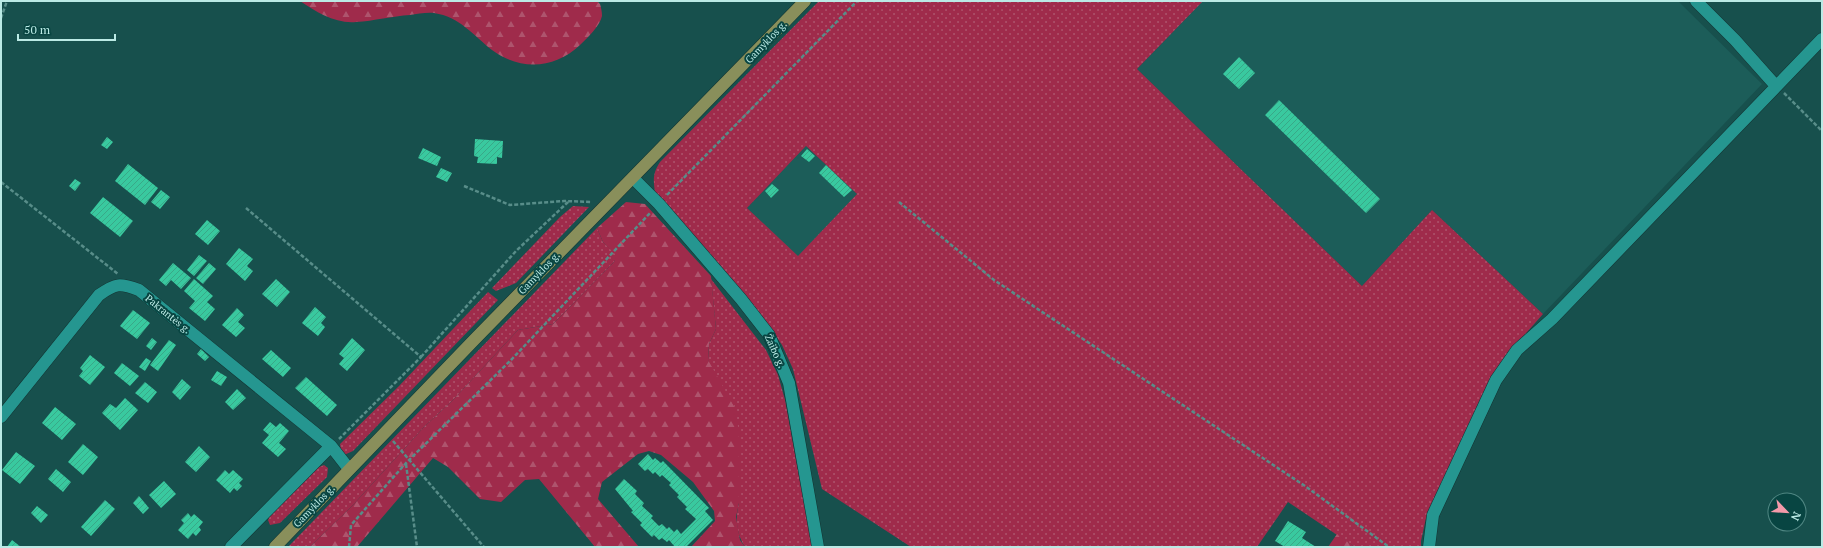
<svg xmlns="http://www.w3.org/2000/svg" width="1823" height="548" viewBox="0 0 1823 548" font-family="'PT Serif',serif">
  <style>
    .built { fill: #1c5d59 }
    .grass { fill: url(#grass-dots); fill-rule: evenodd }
    .forest { fill: url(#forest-firs) }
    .building { fill: url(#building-hatch) }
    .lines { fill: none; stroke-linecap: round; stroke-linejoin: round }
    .minor-casing { stroke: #123331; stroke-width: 13 }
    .major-casing { stroke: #123331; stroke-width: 13 }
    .path { stroke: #588d89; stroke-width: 2.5; stroke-dasharray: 4 2; stroke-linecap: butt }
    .minor { stroke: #259690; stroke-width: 12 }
    .major { stroke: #898f5b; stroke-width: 12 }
    .labels { text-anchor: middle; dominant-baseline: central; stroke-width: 4; stroke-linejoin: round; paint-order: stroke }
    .street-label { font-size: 10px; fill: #bbeae5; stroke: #084542 }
  </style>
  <defs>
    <pattern id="grass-dots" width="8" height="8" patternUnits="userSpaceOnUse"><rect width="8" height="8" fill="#9f2b4b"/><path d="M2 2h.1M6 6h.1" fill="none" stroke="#ae546d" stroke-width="1.8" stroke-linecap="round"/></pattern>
    <pattern id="forest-firs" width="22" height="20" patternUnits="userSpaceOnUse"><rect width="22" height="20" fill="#9f2b4b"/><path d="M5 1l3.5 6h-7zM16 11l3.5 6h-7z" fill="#ae546d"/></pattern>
    <pattern id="building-hatch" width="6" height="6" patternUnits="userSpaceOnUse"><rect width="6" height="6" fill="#39c99f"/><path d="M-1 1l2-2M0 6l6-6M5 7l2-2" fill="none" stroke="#39a888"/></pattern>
  </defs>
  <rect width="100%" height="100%" fill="#17504d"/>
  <path class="built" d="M1203,1H1678L1762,84L1543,314L1432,210L1362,286L1137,69Z
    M806,146L857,194L798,257L747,208Z"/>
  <path class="grass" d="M819,1H1203L1137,69L1362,286L1432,210L1543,314L1513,348L1492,378L1426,518L1421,541V547H1355L1288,502L1257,547H911L822,489L793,369L782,345L765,320L655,192C653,179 653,173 660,162ZM806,146L857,194L798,256L747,208Z
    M573,206L589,207L516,283L496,291L492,288L560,217Z
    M597,228L603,242L617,255L614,262L553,324L518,330L453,400L424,427L353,505L310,547H288Z
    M711,279L766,350L778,375L785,400L812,547H745C736,533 735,518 739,503L708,360L709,344L716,329Z
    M488,292L498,300L353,451L344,455L341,451L340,444L399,386Z
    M324,465L328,468L327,477L280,523L270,525L268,520L273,508L312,470Z"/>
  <path class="forest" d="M300,1H597L600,4C601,7 602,12 602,16C600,26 587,38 580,45C555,69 520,71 492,50C473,35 460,17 434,13C427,12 417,14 410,15C392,16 374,21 356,22C336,24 316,12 300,1Z
    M626,202L645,204L711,276L716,329L709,344L708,360L735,408L739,432V503L736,517L740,540L745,547H691L715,521L714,511L693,482L661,455L649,451L638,454L602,482L598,499L639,547H595L539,479L525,480L501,502L480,499L448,467L433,458L357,547H310L353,505L424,427L453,400L518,330L553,324L614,262L616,255L603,242L597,228Z
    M1337,534L1355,547H1328Z"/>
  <path class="building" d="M1239,57L1255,73L1239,89L1223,74Z
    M1279,100L1380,199L1366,213L1265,115Z
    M107,137L113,142L107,149L101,145Z
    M475,139L503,141L502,158L497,157V164L477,163L478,157L474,156Z
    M423,148L441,157L437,166L418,158Z
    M807,149L815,156L809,162L801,156Z
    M128,164L158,188L145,205L115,181Z
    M826,165L852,190L844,197L819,173Z
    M441,168L452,173L447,182L436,177Z
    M75,179L81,183L75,191L69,186Z
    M772,184L779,190L771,198L765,191Z
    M161,190L170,197L160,209L151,202Z
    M103,197L133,221L120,237L90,213Z
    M207,220L220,231L208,245L195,234Z
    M239,248L253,259L247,266L253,271L245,281L226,264Z
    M199,255L207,261L194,276L187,270Z
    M173,263L191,278L181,289L171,280L166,286L159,280Z
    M209,263L216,269L203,284L196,278Z
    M194,279L213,296L207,302L215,309L205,321L189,308L195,301L184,291Z
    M276,279L290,292L277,307L262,294Z
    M315,307L326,317L321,323L325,327L318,336L302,323Z
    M237,308L244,315L238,322L245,328L236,337L222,325Z
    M133,310L150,323L137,339L120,326Z
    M152,338L157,342L151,350L146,346Z
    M352,338L365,350L347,371L339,364L344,358L339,354Z
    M169,340L176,345L158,371L150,365Z
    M201,349L209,357L205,361L197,354Z
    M271,350L291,368L283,377L262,359Z
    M90,355L105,367L90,385L79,376L83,371L80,368Z
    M146,358L151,361L145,371L139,367Z
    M122,363L139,376L130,386L114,373Z
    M217,371L227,377L221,386L211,380Z
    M306,377L337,405L327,416L295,388Z
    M182,379L191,387L180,400L172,392Z
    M145,382L157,392L148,403L135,393Z
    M237,389L246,398L233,410L225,402Z
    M125,398L138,410L120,430L102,413L110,404L116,408Z
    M55,407L76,424L62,440L42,423Z
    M270,422L276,427L280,423L289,431L279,443L286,449L278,457L262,443L269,435L263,430Z
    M83,444L98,457L83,475L68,462Z
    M199,446L210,457L196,472L185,462Z
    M16,452L35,466L20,484L2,470Z
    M648,454L653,460L655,458L661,463L663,461L709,508L705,511L713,520L686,547H675L669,540L667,542L662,538L659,540L654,535L652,537L640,525L642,523L631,512L633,511L615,489L624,479L637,491L635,494L644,503L642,506L653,516L651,518L659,526L662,524L667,529L669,527L674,532L677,529L681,534L696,519L685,509L687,507L677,497L679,495L669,485L671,483L662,475L660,477L655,472L653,474L648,469L645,471L638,464Z
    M56,469L71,482L63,492L48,479Z
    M225,470L229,474L233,470L243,479L239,483L242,486L237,491L234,488L230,493L216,480Z
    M164,481L176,494L161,508L149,495Z
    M139,496L149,508L143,514L133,503Z
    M105,500L115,509L91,536L81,527Z
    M37,506L48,515L41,523L31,513Z
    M188,513L191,517L194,514L203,522L199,527L201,530L196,536L193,533L188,539L178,530L184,523L181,520Z
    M1288,521L1306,532L1302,538L1316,547H1285L1275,541Z
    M12,540L21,547H7Z"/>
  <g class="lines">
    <g class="minor-casing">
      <path id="minor" d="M1696,1L1735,40L1776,86
        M633,178L659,204L741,299L769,335L789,383L818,547
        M1,417L99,295C116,283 120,283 139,290L331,446L349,469
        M231,547L331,446
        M1429,547L1433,515L1496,380L1517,350L1552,319L1822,39"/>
    </g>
    <g class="major-casing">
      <path id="major" d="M275,547L474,340L805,1"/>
    </g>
    <path class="path" d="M1,18L7,1
      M1784,93L1822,131
      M1,182L118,274
      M464,186L510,205L564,201L592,202
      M667,195L857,1
      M899,202L994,280L1305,486L1389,547
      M246,208L421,357L339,439
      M421,357L516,251L568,202
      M393,441L484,547
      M406,464L417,547
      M349,547L351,525L406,463L512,359L651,212"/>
    <use href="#minor" class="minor"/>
    <use href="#major" class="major"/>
  </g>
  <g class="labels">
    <g class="street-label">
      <text transform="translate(766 42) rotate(-46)">Gamyklos g.</text>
      <text transform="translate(539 273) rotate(-46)">Gamyklos g.</text>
      <text transform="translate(168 314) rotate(39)">Pakrantės g.</text>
      <text transform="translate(775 351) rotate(66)">Žaibo g.</text>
      <text transform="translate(314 506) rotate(-46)">Gamyklos g.</text>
    </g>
  </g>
  <rect width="1823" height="548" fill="none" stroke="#bbeae5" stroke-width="4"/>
  <g transform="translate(1787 512) rotate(115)"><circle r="19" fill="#084542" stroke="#508783"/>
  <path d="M0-3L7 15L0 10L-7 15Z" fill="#f39aa9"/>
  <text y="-6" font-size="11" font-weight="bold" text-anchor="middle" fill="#bbeae5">N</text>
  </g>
  <path d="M18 34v6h97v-6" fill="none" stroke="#bbeae5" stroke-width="2"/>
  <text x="24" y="34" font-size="12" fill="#bbeae5" stroke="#084542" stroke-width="3" paint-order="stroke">50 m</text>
</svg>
